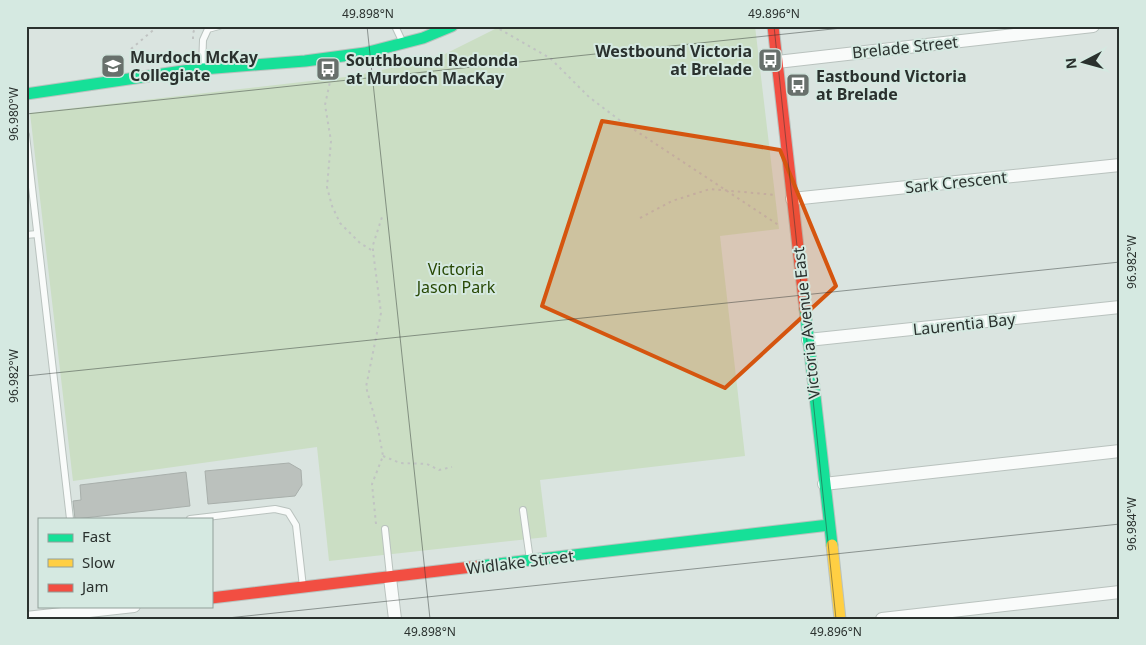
<svg xmlns="http://www.w3.org/2000/svg" width="1146" height="645" viewBox="0 0 1146 645" font-family="'Noto Sans',sans-serif">
  <style>
    .green { fill: #cbdec4 }
    .building { fill: #bbc1bd; stroke: #a8afab }
    .lines { fill: none; stroke-linecap: round; stroke-linejoin: round }
    .lane-casing { stroke: #b9c2be; stroke-width: 8 }
    .street-casing { stroke: #b9c2be; stroke-width: 14 }
    .fast-casing { stroke: #b9c2be; stroke-width: 13 }
    .slow-casing { stroke: #b9c2be; stroke-width: 13 }
    .jam-casing { stroke: #b9c2be; stroke-width: 13 }
    .path { stroke: #c0c3c2; stroke-width: 2; stroke-dasharray: 2.5 4; stroke-linecap: butt }
    .lane { stroke: #f9fbfa; stroke-width: 6 }
    .street { stroke: #f9fbfa; stroke-width: 12 }
    .fast { stroke: #16e098; stroke-width: 11 }
    .slow { stroke: #ffcf43; stroke-width: 11 }
    .jam { stroke: #f24e42; stroke-width: 11 }
    .marked { fill: #d5550f; fill-opacity: 0.2; stroke: #d5550f; stroke-width: 4; stroke-linejoin: round }
    .ticks { fill: none; stroke: #2a312e; stroke-width: 1; stroke-opacity: 0.45 }
    .labels { text-anchor: middle; dominant-baseline: central; stroke-width: 4; stroke-linejoin: round; paint-order: stroke }
    .street-label { font-size: 16px; fill: #2a312e; stroke: #d5e9e1 }
    .poi-label { font-size: 16px; font-weight: bold; fill: #2a312e; stroke: #d5e9e1; text-anchor: start }
    .park-label { font-size: 16px; fill: #284804; stroke: #d5e9e1 }
    .neatline { fill: none; stroke: #2a312e; stroke-width: 2 }
    .ticks-label { font-size: 12px; text-anchor: middle; fill: #2a312e }
  </style>
  <rect width="100%" height="100%" fill="#dae4e0"/>
  <path class="green" d="M501,26H755L779,229L720,236L745,456L540,480L547,537L329,561L317,447L73,481L30,113L354,76L437,58Z"/>
  <path class="building" d="M289,463L301,470L302,485L295,496L208,504L205,471Z
    M186,472L190,506L75,519L73,501L81,500L80,485Z"/>
  <g class="lines">
    <g class="lane-casing">
      <path id="lane" d="M395,26L403,43
        M202,68L203,40L208,29L219,26
        M26,135L70,519
        M26,235L37,234
        M523,510L530,560
        M190,519L275,509L288,512L296,525L303,587
        M385,529L390,576"/>
    </g>
    <g class="street-casing">
      <path id="street" d="M777,62L1093,26
        M792,199L1120,165
        M808,340L1120,307
        M824,484L1120,451
        M390,578L395,619
        M26,618L134,606
        M882,619L1120,592"/>
    </g>
    <g class="fast-casing">
      <path id="fast" d="M26,94L190,70L305,61L365,53L423,38L452,26
        M805,309L832,545
        M480,566L829,525"/>
    </g>
    <g class="slow-casing">
      <path id="slow" d="M832,545L840,619"/>
    </g>
    <g class="jam-casing">
      <path id="jam" d="M773,26L805,309
        M211,598L480,566"/>
    </g>
    <path class="path" d="M494,26L550,58L589,97L618,119L780,226
      M193,39V33L196,26
      M131,49L158,26
      M331,77L325,105L331,141L327,187L332,206L340,223L360,243L373,251
      M640,218L672,201L710,189L776,195
      M383,456L400,463L427,464L439,470L452,467
      M376,524L372,484L383,456L378,429L366,387L381,313L373,251V245L382,217"/>
    <use href="#lane" class="lane"/>
    <use href="#street" class="street"/>
    <use href="#fast" class="fast"/>
    <use href="#slow" class="slow"/>
    <use href="#jam" class="jam"/>
  </g>
  <path class="marked" d="M602,121L780,150L836,286L725,388L542,306Z"/>
  <path class="ticks" d="M367,26L430,619M774,26L836,619M26,114L861,26M26,376L1120,262M218,619L1120,524"/>
  <defs>
    <g id="bus-square" transform="scale(1.25)"><rect x="-9" y="-9" width="18" height="18" rx="4" fill="#68706c" stroke="#d5e9e1"/><path d="M-5-6H5V4H4V6H2V4H-2V6H-4V4H-5ZM-3.5-4V0h7V-4ZM-3.5 1.2v1.5H-2V1.2ZM2 1.2v1.5H3.5V1.2Z" fill="#fff"/></g>
    <g id="school-square" transform="scale(1.25)"><rect x="-9" y="-9" width="18" height="18" rx="4" fill="#68706c" stroke="#d5e9e1"/><path d="M0-5L7-2L0 1L-7-2ZM-4 1L0 2.5L4 1V4Q0 6-4 4Z" fill="#fff"/></g>
  </defs>
  <g fill-rule="evenodd">
    <use href="#bus-square" x="770" y="60"/>
    <use href="#school-square" x="113" y="66"/>
    <use href="#bus-square" x="328" y="69"/>
    <use href="#bus-square" x="798" y="85"/>
  </g>
  <g class="labels">
    <g class="street-label">
      <text transform="translate(905 47) rotate(-6)">Brelade Street</text>
      <text transform="translate(956 182) rotate(-6)">Sark Crescent</text>
      <text transform="translate(806 323) rotate(-96)">Victoria Avenue East</text>
      <text transform="translate(964 324) rotate(-6)">Laurentia Bay</text>
      <text transform="translate(520 562) rotate(-7)">Widlake Street</text>
    </g>
    <g class="poi-label">
      <text x="752" y="51" text-anchor="end">Westbound Victoria<tspan x="752" dy="18">at Brelade</tspan></text>
      <text x="130" y="57">Murdoch McKay<tspan x="130" dy="18">Collegiate</tspan></text>
      <text x="346" y="60">Southbound Redonda<tspan x="346" dy="18">at Murdoch MacKay</tspan></text>
      <text x="816" y="76">Eastbound Victoria<tspan x="816" dy="18">at Brelade</tspan></text>
    </g>
    <g class="park-label">
      <text x="456" y="269">Victoria<tspan x="456" dy="18">Jason Park</tspan></text>
    </g>
  </g>
  <rect width="1146" height="645" fill="none" stroke="#d5e9e1" stroke-width="55"/>
  <rect x="38" y="518" width="175" height="90" fill="#d5e9e1" stroke="#919f99"/>
  <rect x="48" y="534" width="25" height="8" fill="#16e098" stroke="#919f99"/>
  <text x="82" y="542" font-size="15" fill="#2a312e">Fast</text>
  <rect x="48" y="559" width="25" height="8" fill="#ffcf43" stroke="#919f99"/>
  <text x="82" y="568" font-size="15" fill="#2a312e">Slow</text>
  <rect x="48" y="584" width="25" height="8" fill="#f24e42" stroke="#919f99"/>
  <text x="82" y="592" font-size="15" fill="#2a312e">Jam</text>
  <g transform="translate(1084 62) rotate(264)" stroke="#d5e9e1" stroke-width="4" paint-order="stroke">
  <path d="M0-4L9 19L0 12L-9 19Z" fill="#2a312e"/>
  <text y="-8" font-size="14" font-weight="bold" text-anchor="middle" fill="#2a312e">N</text>
  </g>
  <rect x="28" y="28" width="1090" height="590" class="neatline"/>
  <g class="ticks-label">
    <text x="368" y="18">49.898°N</text>
    <text x="774" y="18">49.896°N</text>
    <text transform="translate(14 114) rotate(-90)" y="4">96.980°W</text>
    <text transform="translate(1132 262) rotate(-90)" y="4">96.982°W</text>
    <text transform="translate(14 376) rotate(-90)" y="4">96.982°W</text>
    <text transform="translate(1132 524) rotate(-90)" y="4">96.984°W</text>
    <text x="430" y="636">49.898°N</text>
    <text x="836" y="636">49.896°N</text>
  </g>
</svg>
